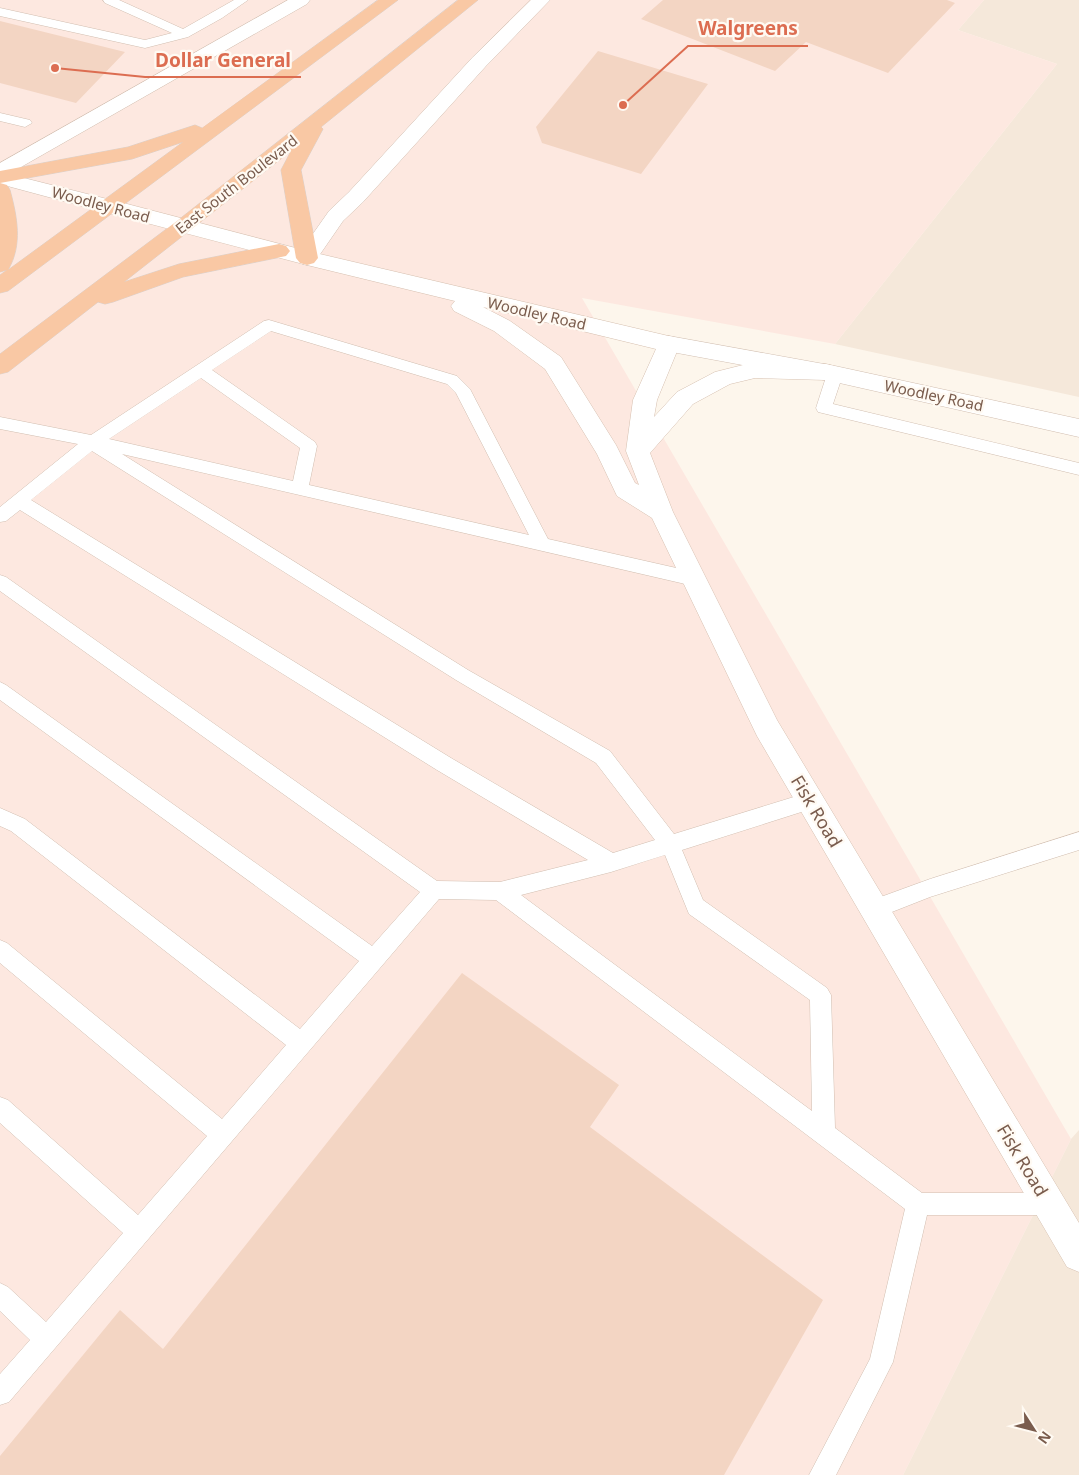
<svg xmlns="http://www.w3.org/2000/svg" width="1079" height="1475" viewBox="0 0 1079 1475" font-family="'Noto Sans',sans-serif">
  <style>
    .residential { fill: #f5e8da }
    .commercial { fill: #fde8e0 }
    .building { fill: #f3d5c3 }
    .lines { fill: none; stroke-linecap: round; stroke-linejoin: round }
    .service-casing { stroke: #d1beb0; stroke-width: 1 }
    .minor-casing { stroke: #d1beb0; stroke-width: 1 }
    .tertiary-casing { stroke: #d1beb0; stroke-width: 1 }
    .secondary-casing { stroke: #d6c0b0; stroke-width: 1 }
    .trunk-casing { stroke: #dad1cd; stroke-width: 1 }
    .service { fill: #fff; fill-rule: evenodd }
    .minor { fill: #fff; fill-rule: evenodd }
    .tertiary { fill: #fff; fill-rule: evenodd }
    .secondary { fill: #fff; fill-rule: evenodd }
    .trunk { fill: #f9c8a4; fill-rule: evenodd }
    .labels { text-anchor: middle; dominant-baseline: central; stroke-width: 4.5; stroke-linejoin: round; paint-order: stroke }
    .far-street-label { font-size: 15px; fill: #7a5c4d; stroke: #fffaf3 }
    .street-label { font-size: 18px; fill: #7a5c4d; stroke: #fffaf3 }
    .leader { fill: none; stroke: #dc6d51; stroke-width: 2 }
    .callout-dot { fill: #dc6d51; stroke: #fffaf3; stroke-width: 2 }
    .callout-label { font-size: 19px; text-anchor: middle; font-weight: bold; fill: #dc6d51; stroke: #fffaf3; stroke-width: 4.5; stroke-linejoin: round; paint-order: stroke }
  </style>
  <rect width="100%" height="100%" fill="#fdf6ec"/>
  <path class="residential" d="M984,0H1079V397L835,344L1057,64L958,30Z
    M1079,1130V1475H903L1071,1139Z"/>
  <path class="commercial" d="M0,0H984L958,30L1057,64L835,344L582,298L1071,1139L903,1475H0Z"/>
  <path class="building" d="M663,0H947L955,3L888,73L806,42L775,71L641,19Z
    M0,21L125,52L76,103L0,83Z
    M598,51L708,84L641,174L542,143L536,127Z
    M462,973L619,1085L590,1127L823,1300L724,1475H0V1456L120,1310L163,1349Z"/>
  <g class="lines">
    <g class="service-casing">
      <path id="service" d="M103,0H119L183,29L234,0H248L222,18L188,37L145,48L0,16V8L145,40L172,33L105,3Z
        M0,113L30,120L32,123L25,127L0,121Z
        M269,320L457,376L470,389L548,539L694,572L700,574L703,579L700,584L694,586L122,454L468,670L610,751L674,834L810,792L817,795L820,801L817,807L682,850L703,900L827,988L831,995L835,1128L922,1193H1049L1057,1196L1060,1204L1057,1212L1049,1215H927L893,1362L836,1475H809L870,1359L905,1209L496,900L439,899L9,1402L0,1405V1374L30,1340L0,1311V1283L8,1287L46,1322L123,1233L0,1123V1097L8,1100L138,1215L207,1136L0,963V940L7,943L222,1119L286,1045L11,831L0,826V808L25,819L300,1029L359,961L0,700V682L6,685L372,946L420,892L0,591V575L6,577L437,881L500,882L588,860L437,770L20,510L6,521L0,522V507L78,444L0,429V417L91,435L264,321ZM271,331L447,384L456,393L529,535L309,485L317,446L315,442L212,370ZM201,378L300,448L293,481L109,439ZM92,451L456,680L596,763L655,840L613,853L451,758L31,500ZM665,855L689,914L810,1000L812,1111L521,895L611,872Z
        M835,368L840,370L843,374L833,404L1079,463V475L818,412L816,408L827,374L830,370Z
        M1079,832V850L930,897L874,919L867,916L864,909L867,902L930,879Z"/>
    </g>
    <g class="minor-casing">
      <path id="minor" d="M288,0H310L307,4L7,175L0,177V163Z
        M531,0H550L486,66L363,202L343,221L314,263L307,265L300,263L296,258L329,211L349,192L472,58Z"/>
    </g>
    <g class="tertiary-casing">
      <path id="tertiary" d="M0,172L115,201L118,206L115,211L108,213L0,184Z
        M669,336L835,366L1079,419V437L835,382L661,350L658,344L661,338Z"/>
    </g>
    <g class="secondary-casing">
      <path id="secondary" d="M108,199L307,251L677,338L680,344L657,400L654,417L677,392L715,372L755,362L826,364L834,366L837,372L834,378L826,380L755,378L730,384L693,404L650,453L673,512L777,720L1079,1223V1272L1067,1267L757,736L652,518L617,496L597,454L545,369L494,331L454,311L451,306L455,301L307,265L101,211L98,206L101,201ZM483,307L656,349L633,400L626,451L639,485L635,483L616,445L561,357L510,321Z"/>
    </g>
    <g class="trunk-casing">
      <path id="trunk" d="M378,0H398L8,291L0,293V275L7,270L0,272V183L7,185L10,190C17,216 23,245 8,270L183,142L132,159L0,183V171L128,147L195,125L202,128Z
        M458,0H478L321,127L323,129L301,170L318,258L314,263L307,265L300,263L296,258L281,170L291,151L124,282L179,264L279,244L286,246L290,251L286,256L183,277L113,302L105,304L98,302L8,372L0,374V354L177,221Z"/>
    </g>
    <use href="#service" class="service"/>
    <use href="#minor" class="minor"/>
    <use href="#tertiary" class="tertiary"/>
    <use href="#secondary" class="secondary"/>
    <use href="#trunk" class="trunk"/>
  </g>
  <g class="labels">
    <g class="far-street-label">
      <text transform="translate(236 184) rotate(-38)">East South Boulevard</text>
      <text transform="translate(101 204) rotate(15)">Woodley Road</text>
      <text transform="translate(537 313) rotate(13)">Woodley Road</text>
      <text transform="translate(934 395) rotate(12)">Woodley Road</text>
    </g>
    <g class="street-label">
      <text transform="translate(817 811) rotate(59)">Fisk Road</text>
      <text transform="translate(1023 1160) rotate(59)">Fisk Road</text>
    </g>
  </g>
  <path class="leader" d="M623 105L688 46H808M55 68L145 77H301"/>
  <g class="callout-dot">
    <circle cx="623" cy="105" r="5"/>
    <circle cx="55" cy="68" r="5"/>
  </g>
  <g class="callout-label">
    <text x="748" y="35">Walgreens</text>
    <text x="223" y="67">Dollar General</text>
  </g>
  <g transform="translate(1034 1430) rotate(126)" stroke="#fffaf3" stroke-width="4" paint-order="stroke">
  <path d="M0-4L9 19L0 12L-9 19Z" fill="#7a5c4d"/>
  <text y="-8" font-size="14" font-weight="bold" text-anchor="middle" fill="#7a5c4d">N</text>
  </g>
</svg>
